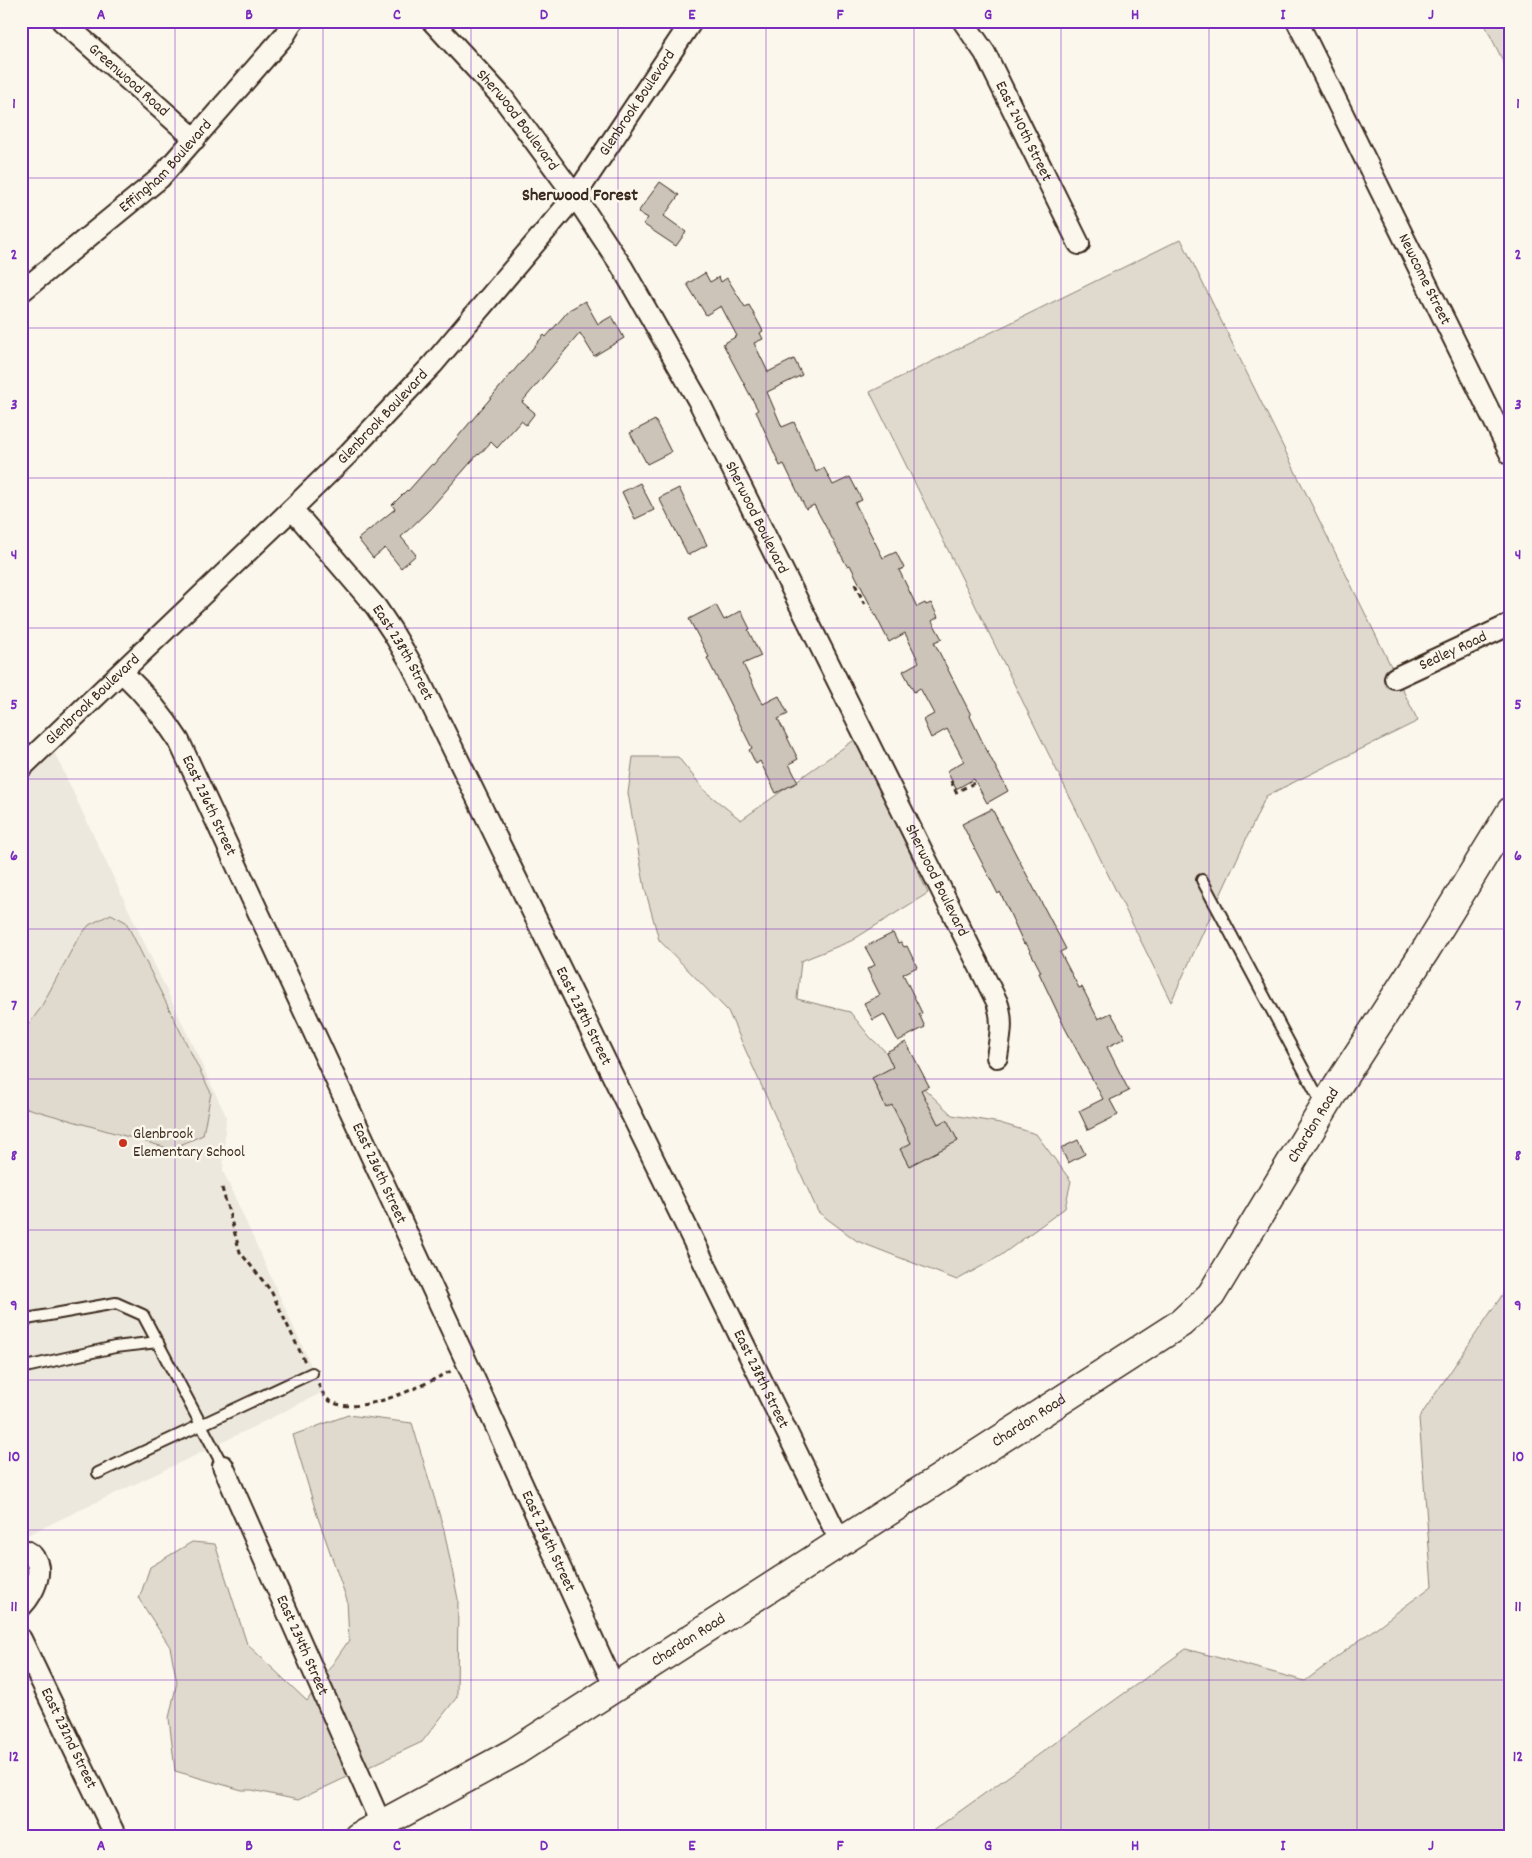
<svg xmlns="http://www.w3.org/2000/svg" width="1532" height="1858" viewBox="0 0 1532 1858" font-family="Dekko,sans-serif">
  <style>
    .built { fill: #ede8dd }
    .green { fill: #dfd9ce; stroke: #8d8276 }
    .building { fill: #ccc4b9; stroke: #3b2a1e }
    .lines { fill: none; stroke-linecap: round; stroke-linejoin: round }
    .lane-casing { stroke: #3b2a1e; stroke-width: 14 }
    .street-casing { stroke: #3b2a1e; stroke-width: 24 }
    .primary-casing { stroke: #3b2a1e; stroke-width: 31 }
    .path { stroke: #3b2a1e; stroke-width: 3; stroke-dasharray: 5 4; stroke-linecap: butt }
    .lane { stroke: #fbf7ec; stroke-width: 10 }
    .street { stroke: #fbf7ec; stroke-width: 20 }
    .primary { stroke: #fbf7ec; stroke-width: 28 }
    .grid { fill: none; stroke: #7b2cbf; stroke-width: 1; stroke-opacity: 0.55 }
    .poi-dot { fill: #c8321e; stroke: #fbf7ec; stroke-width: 2 }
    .labels { text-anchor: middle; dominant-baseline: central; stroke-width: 5; stroke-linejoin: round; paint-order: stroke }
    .street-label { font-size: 16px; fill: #3b2a1e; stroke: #fbf7ec }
    .poi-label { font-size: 16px; fill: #3b2a1e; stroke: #fbf7ec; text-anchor: start }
    .neighbourhood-label { font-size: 18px; font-weight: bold; fill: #3b2a1e; stroke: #fbf7ec }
    .neatline { fill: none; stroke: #7b2cbf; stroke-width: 2 }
    .grid-label { font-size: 16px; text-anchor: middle; font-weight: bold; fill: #7b2cbf }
  </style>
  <rect width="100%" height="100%" fill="#fbf7ec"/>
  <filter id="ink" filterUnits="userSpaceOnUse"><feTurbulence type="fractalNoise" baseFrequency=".02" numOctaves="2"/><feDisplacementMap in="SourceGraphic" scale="10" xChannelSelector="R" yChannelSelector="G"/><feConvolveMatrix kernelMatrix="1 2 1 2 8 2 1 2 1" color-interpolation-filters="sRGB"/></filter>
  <g filter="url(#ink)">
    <path class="built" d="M49,741L226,1116L223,1171L323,1392L213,1447L21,1538V768Z"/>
    <path class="green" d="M1483,21H1511V77Z
      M1181,239L1418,721L1266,796L1171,1002L870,392Z
      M857,738L928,893L851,941L801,961L797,999L850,1012L870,1037L952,1115L1000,1123L1036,1134L1071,1181L1065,1208L1000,1256L957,1280L857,1241L818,1212L728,1011L659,940L645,889L628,793L633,757H678L706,792L741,820Z
      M111,914L126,922L211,1093L203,1135L171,1149L23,1107L21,1104L22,1033L40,1009L77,940L89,925Z
      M1511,1282V1837H924L1186,1649L1305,1681L1432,1586L1419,1418Z
      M348,1415L412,1423L444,1530L458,1599L457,1697L422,1742L298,1800L252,1790H242L175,1771L169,1718L177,1682L170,1647L139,1599L150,1567L192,1542L215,1544L247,1644L307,1701L349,1640L347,1600L317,1515L293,1435Z"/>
    <path class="building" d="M660,182L679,195L664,216L686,232L676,246L643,224L648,218L638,212Z
      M705,273L710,282L719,277L721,282L727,278L745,307L749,305L763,331L760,333L763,339L754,343L768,372L794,359L802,375L767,392L782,427L794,422L816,472L824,468L833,485L850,477L862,500L855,503L883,558L896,552L904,568L899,570L917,607L925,603L926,605L931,603L938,617L932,621L942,639L934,642L971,715L970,716L983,743L1008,791L987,803L974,779L956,789L947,771L964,761L947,729L931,738L923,720L934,714L920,688L914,692L903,671L919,662L905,633L889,642L850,565L847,566L814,505L806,509L784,464L780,466L756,411L758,410L723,344L737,336L721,306L706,315L687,284Z
      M585,301L598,324L612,316L624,338L594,356L580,333L522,402L535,413L526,425L521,421L497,448L491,442L479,455L478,454L429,510L401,537L416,555L401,568L385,548L373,558L358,539L395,509L392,505L407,490L408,491L432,464L434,465L544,335L546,337L569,310Z
      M655,420L671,452L647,464L630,433Z
      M640,483L654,510L635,519L622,492Z
      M679,488L707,545L688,555L659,498Z
      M716,605L724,620L741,611L750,629L748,630L761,656L743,664L763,704L779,696L788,714L778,719L798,759L789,764L798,782L776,793L760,761L756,764L749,750L752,748L707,658L709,657L689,619Z
      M992,809L1066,949L1060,952L1079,988L1082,987L1098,1019L1111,1013L1125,1038L1107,1047L1129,1091L1110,1100L1118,1115L1088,1130L1079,1111L1103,1099L1065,1028L1039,973L1041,972L1026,943L1024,944L1000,892L998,894L962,824Z
      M893,933L898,943L901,942L904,947L907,946L917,967L903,974L922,1013L919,1014L925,1027L898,1041L884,1014L873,1020L864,1003L880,995L867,969L875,965L865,947Z
      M906,1042L929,1086L921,1090L938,1124L947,1120L958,1141L909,1166L900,1149L911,1143L892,1105L886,1108L872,1078L893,1067L886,1052Z
      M1078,1140L1085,1154L1068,1163L1061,1148Z"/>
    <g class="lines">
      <g class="lane-casing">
        <path id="lane" d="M1202,880L1322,1104
          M21,1320L116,1303L143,1315L223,1466
          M21,1368L115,1347L158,1342
          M98,1473L312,1373"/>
      </g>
      <g class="street-casing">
        <g id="street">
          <path id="s1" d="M62,21L195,139"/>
          <path id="s2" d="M432,21L503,98L575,196L622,267L698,400L997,1002C1004,1021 1000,1037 997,1057"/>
          <path id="s3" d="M963,21L985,53L1079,244"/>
          <path id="s4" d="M1297,21L1511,455"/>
          <path id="s5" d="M21,292L160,178L284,36L293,21"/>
          <path id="s6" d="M292,509L376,607L392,631L412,665L841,1543"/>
          <path id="s7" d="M122,672C145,694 162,714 179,741L467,1363L615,1688"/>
          <path id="s8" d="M1395,678L1511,624"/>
          <path id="s9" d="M21,768L292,509L349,453L433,364L575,196L692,21"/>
          <path id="s10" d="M223,1466L381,1824"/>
          <path d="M21,1549C50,1558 37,1591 21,1607"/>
          <path id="s11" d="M21,1639L116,1837"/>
        </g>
      </g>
      <g class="primary-casing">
        <g id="primary">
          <path id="s12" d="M358,1837L513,1753L1181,1323L1211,1295L1333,1093L1427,948L1511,811"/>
        </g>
      </g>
      <path class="path" d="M855,584L864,603L868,601
        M951,781L956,792L976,782
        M222,1188L240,1252L271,1291L305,1362
        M318,1384C321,1388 323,1395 326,1398C352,1422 425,1384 451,1371"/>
      <use href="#lane" class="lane"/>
      <use href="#street" class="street"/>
      <use href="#primary" class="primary"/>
    </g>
  </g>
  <path class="grid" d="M175,21V1837M323,21V1837M471,21V1837M618,21V1837M766,21V1837M914,21V1837M1061,21V1837M1209,21V1837M1357,21V1837M21,178H1511M21,328H1511M21,478H1511M21,628H1511M21,779H1511M21,929H1511M21,1079H1511M21,1230H1511M21,1380H1511M21,1530H1511M21,1680H1511"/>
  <circle class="poi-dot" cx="123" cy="1143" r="5"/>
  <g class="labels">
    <g class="street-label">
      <text stroke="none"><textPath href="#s1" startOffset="89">Greenwood Road</textPath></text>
      <text stroke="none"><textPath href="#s9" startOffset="909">Glenbrook Boulevard</textPath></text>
      <text stroke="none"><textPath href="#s2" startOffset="131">Sherwood Boulevard</textPath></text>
      <text stroke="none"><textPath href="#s3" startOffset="126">East 240th Street</textPath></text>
      <text stroke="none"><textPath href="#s5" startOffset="192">Effingham Boulevard</textPath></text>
      <text stroke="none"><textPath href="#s4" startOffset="288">Newcome Street</textPath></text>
      <text stroke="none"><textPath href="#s9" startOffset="504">Glenbrook Boulevard</textPath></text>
      <text stroke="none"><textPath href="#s2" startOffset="596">Sherwood Boulevard</textPath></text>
      <text stroke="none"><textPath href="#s8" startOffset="64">Sedley Road</textPath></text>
      <text stroke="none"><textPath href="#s6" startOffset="182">East 238th Street</textPath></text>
      <text stroke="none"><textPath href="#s9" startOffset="99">Glenbrook Boulevard</textPath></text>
      <text stroke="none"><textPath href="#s7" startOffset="161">East 236th Street</textPath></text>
      <text stroke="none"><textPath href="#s2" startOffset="1001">Sherwood Boulevard</textPath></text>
      <text stroke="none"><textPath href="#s6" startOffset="588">East 238th Street</textPath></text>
      <text stroke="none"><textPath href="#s12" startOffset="1210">Chardon Road</textPath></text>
      <text stroke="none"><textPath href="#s7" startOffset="566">East 236th Street</textPath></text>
      <text stroke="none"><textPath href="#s6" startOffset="992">East 238th Street</textPath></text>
      <text stroke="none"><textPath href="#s12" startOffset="790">Chardon Road</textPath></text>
      <text stroke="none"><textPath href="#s7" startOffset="971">East 236th Street</textPath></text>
      <text stroke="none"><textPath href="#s12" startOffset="385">Chardon Road</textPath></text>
      <text stroke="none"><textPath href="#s10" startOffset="196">East 234th Street</textPath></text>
      <text stroke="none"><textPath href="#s11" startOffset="110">East 232nd Street</textPath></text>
    </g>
    <g class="poi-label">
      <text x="133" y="1134">Glenbrook<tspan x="133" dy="18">Elementary School</tspan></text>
    </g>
    <g class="neighbourhood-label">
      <text x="580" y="196">Sherwood Forest</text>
    </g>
  </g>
  <rect width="1532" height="1858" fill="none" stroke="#fbf7ec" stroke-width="55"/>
  <rect x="28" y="28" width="1476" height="1802" class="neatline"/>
  <g class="grid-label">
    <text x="101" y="19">A</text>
    <text x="249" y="19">B</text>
    <text x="397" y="19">C</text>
    <text x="544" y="19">D</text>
    <text x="692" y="19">E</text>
    <text x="840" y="19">F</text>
    <text x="988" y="19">G</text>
    <text x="1135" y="19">H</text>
    <text x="1283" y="19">I</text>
    <text x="1431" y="19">J</text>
    <text x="14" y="108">1</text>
    <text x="1518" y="108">1</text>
    <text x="14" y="259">2</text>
    <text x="1518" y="259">2</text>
    <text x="14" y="409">3</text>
    <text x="1518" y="409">3</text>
    <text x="14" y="559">4</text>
    <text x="1518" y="559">4</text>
    <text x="14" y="709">5</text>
    <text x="1518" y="709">5</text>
    <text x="14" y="860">6</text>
    <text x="1518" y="860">6</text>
    <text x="14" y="1010">7</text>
    <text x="1518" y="1010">7</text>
    <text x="14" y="1160">8</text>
    <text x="1518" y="1160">8</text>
    <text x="14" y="1310">9</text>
    <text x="1518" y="1310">9</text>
    <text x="14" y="1461">10</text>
    <text x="1518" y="1461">10</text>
    <text x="14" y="1611">11</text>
    <text x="1518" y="1611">11</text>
    <text x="14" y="1761">12</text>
    <text x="1518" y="1761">12</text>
    <text x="101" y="1850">A</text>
    <text x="249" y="1850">B</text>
    <text x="397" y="1850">C</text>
    <text x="544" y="1850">D</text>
    <text x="692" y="1850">E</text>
    <text x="840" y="1850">F</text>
    <text x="988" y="1850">G</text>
    <text x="1135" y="1850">H</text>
    <text x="1283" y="1850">I</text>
    <text x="1431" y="1850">J</text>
  </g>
</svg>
